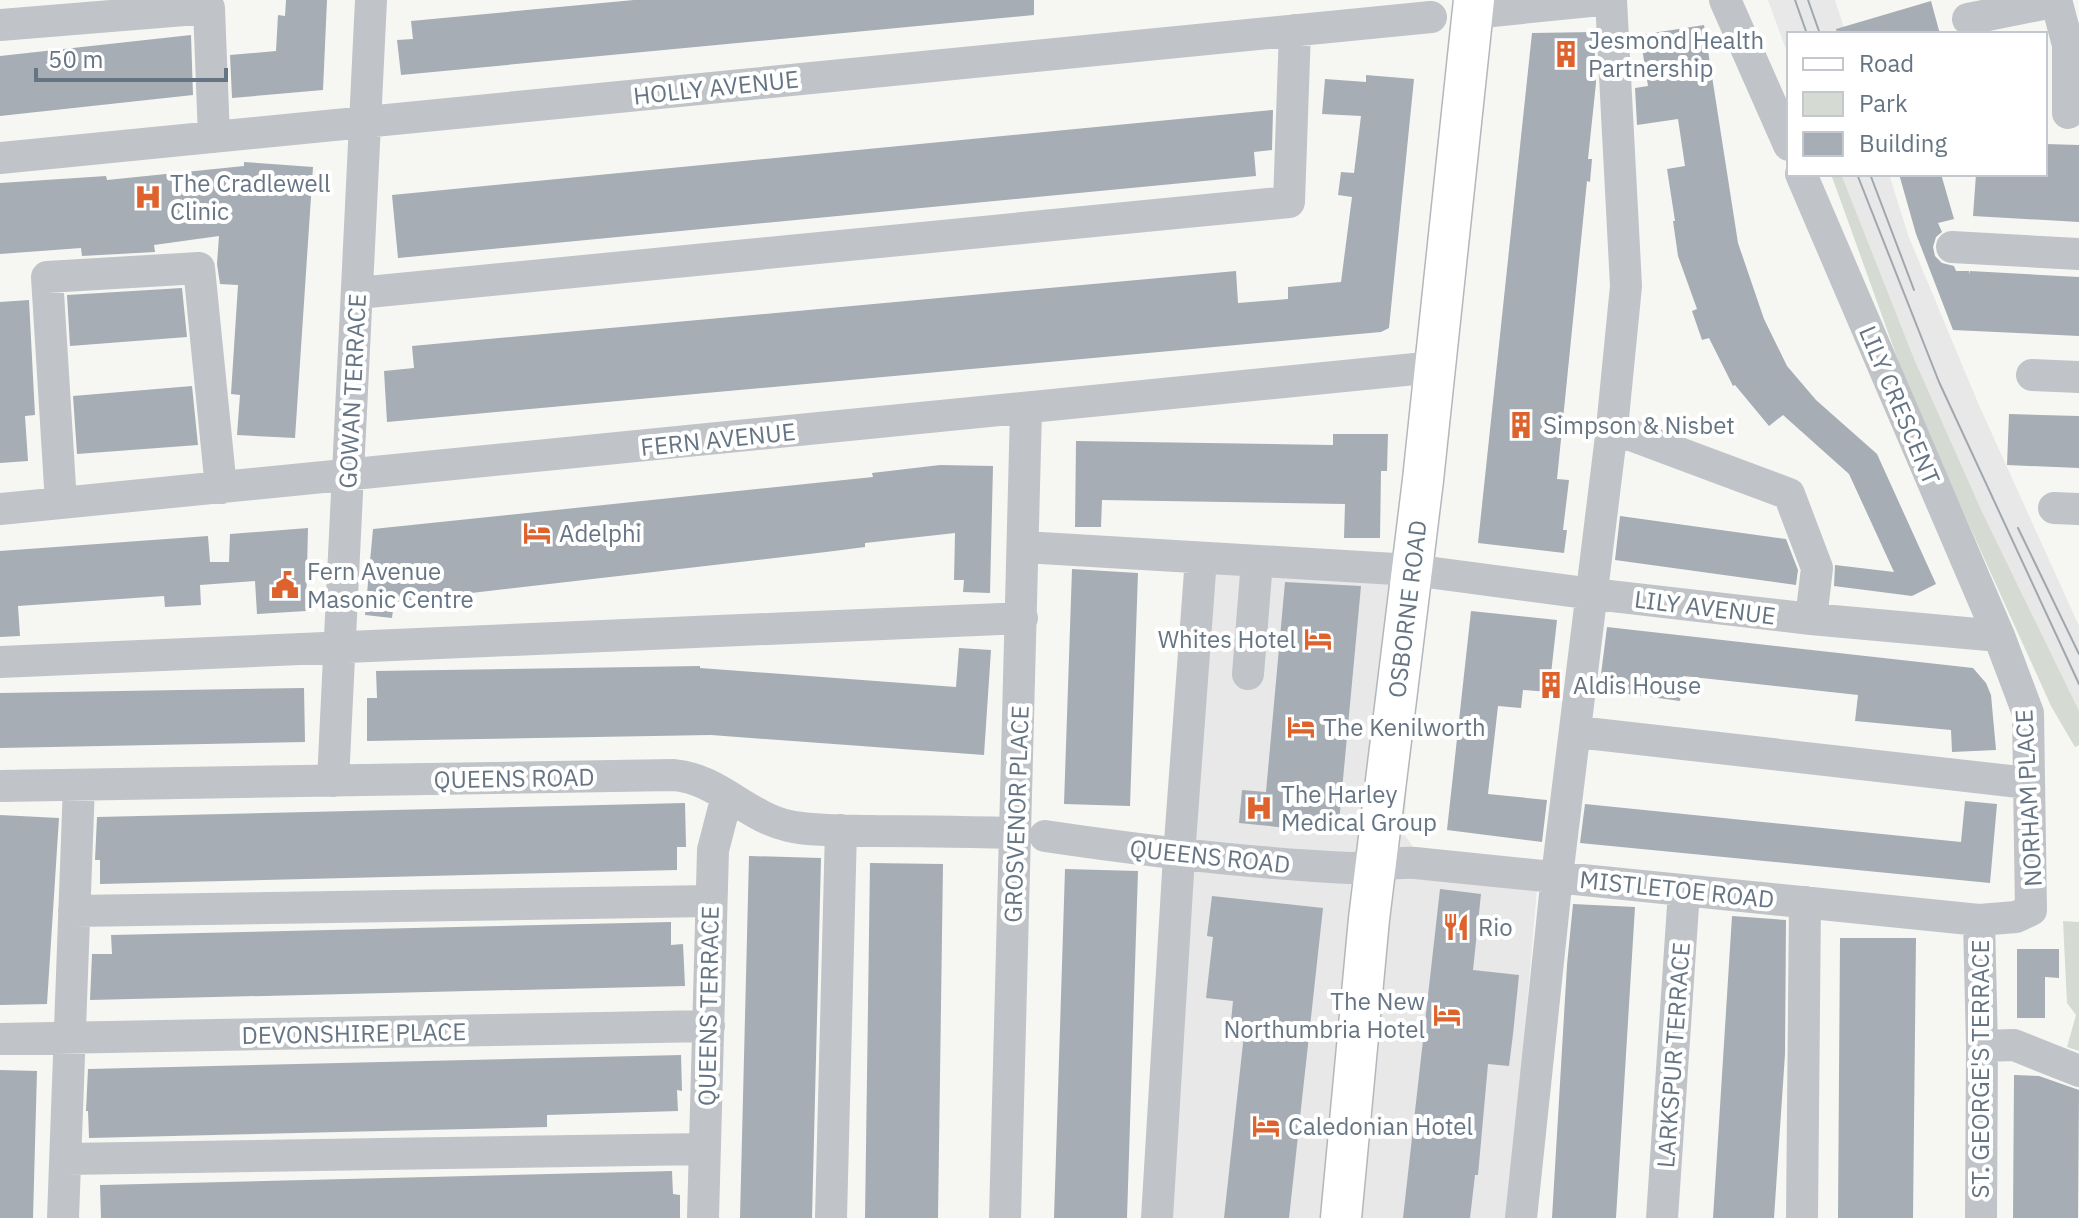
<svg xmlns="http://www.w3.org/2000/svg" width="2079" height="1218" viewBox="0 0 2079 1218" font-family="'IBM Plex Sans',sans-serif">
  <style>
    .built { fill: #e7e8e7 }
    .green { fill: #d5dbd3 }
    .building { fill: #a6adb4 }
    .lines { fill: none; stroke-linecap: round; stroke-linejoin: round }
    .major-casing { stroke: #b3b7bb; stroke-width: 43 }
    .minor { stroke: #c0c3c7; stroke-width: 32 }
    .major { stroke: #fff; stroke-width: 40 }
    .tram { stroke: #a1a7ad; stroke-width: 2 }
    .labels { text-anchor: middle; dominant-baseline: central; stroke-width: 8; stroke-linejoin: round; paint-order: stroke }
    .poi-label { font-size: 24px; fill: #667584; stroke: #fff; text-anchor: start }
    .street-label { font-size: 24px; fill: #667584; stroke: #fff }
  </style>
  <rect width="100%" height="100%" fill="#f6f7f3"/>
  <path class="built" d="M1768,0H1835L1846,34H1789V58Z
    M1831,174H1889L1908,235L1978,403L2079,626V745L2075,747L2051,706Z
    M1209,569L1419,578L1404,834L1435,878L1537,888L1509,1218H1165Z"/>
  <path class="green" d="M1831,174H1841L1914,359L1982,512L2079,711V745L2075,747L2051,706L1912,399Z
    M2063,921L2079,922V1051L2067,1047L2076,1015L2067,1003Z"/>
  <path class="building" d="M286,0H327L323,90L232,98L230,55L276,51L278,15L285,16Z
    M634,0H1034V15L401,75L397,40L413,39L411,21Z
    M1931,1L1940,34H1837L1836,29Z
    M1704,25L1738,243L1764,319L1787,366L1816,400L1877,454L1936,584L1912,596L1834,586L1835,565L1894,572L1849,474L1783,415L1769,426L1735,385L1733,386L1709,338L1702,340L1692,311L1697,309L1678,256L1673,221H1675L1667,169L1685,166L1678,119L1637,125L1635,88L1648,86L1640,35Z
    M1594,32L1596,83L1588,159H1592L1590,182L1587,181L1557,479L1569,480L1563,530H1567L1564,553L1478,543L1532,33Z
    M191,35L193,95L0,116V56Z
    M1366,75L1414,79L1389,328L1381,332L387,422L384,371L414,368L412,346L1236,271L1238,303L1288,299V287L1341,282L1352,197L1338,195L1341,172L1354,173L1361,116L1322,114L1325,79L1366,82Z
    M1273,110L1272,150L1254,152L1256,176L398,258L392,195Z
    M2045,144L2079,145V222L1973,216L1976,174H2045Z
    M244,162L313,167L295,438L237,435L240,395L231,394L238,285L220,284L217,264L219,236L154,245L155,252L82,256L81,248L0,254V183L106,176L107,180L244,166Z
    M1899,174H1941L1954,219L1938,223L1942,232L1936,237L1933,247L1935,256L1942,263L1954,266L1956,271H1969L1970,274V271L2079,277V336L1953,330L1916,234Z
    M182,288L187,337L70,346L67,295Z
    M29,300L35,415L25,416L28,461L0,463V302Z
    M192,386L198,445L77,454L73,396Z
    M2009,414L2079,416V468L2007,465Z
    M1333,434H1388L1387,471H1381L1380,538H1344L1345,504L1102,500L1101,527H1075L1076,441L1333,445Z
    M940,465L993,466L990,593L963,592L964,580H954L955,533L865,543V547L826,552L394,602L392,618L365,615L373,529L873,477L872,473Z
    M1620,516L1786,539L1798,570L1796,585L1615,560Z
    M308,528L306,611L257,614L255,581L200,585L201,605L165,607L164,596L18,606L20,636L0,637V551L208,536L210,562H229L230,534Z
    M1072,569L1138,573L1130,806L1064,804Z
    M1285,582L1361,586L1338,833L1239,823L1242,790L1266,792Z
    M1471,611L1557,620L1549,692L1523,690L1521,708L1498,706L1488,794L1547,800L1542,842L1447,830Z
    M1607,627L1973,668L1986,683L1991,695L1996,750L1952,752L1951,730L1855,721L1858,695L1683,676L1680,701L1599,690Z
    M959,648L991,650L984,755L711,735L367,741V698H377L376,671L700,666V668L956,687Z
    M304,688L305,742L0,748V693Z
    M1965,801L1997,804L1990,883L1580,843L1585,804L1961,842Z
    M685,803L686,847H677V870L100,884V860H95L97,817Z
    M0,815L59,818L47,1004L0,1005Z
    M749,856L821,858L812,1218H740Z
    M870,863L943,864L938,1218H865Z
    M1065,869L1138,871L1127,1218H1054Z
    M1440,889L1481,894L1473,970L1519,975L1513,1034L1509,1066L1488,1064L1478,1175H1475L1470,1218H1403Z
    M1212,896L1323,908L1289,1218H1224L1244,1034L1230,1032L1233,1001L1206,998L1213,937L1207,936Z
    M1573,904L1635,907L1616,1218H1552L1567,965Z
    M1732,916L1786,920L1785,1054L1774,1218H1713Z
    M671,922V945L683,944L685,986L90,1000L92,954H112L111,935Z
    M1840,938H1916L1913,1218H1838Z
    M2017,949H2059V978L2045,977V1018H2017Z
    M681,1055L682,1091L677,1090L678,1111L547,1115V1127L89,1138L88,1111H86L88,1069Z
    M0,1070L37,1071L33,1218H0Z
    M2014,1075L2039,1076L2079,1090L2078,1218H2013Z
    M672,1171L673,1194L680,1195V1218H101L100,1185Z"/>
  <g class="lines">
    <g class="major-casing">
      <path id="major" d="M1341,1218L1369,919L1423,480L1474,0"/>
    </g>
    <path class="minor" d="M1725,0L1789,145
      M2053,0H2056L2068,45V113
      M1473,13L1600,0
      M1968,19L2053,2
      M0,25L209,8L214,137
      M0,158L1431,17
      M1952,247L2079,254
      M358,293L1289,202L1295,30
      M2032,375L2079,377
      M1612,428L1789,494L1817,568L1811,619
      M61,503L47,277L199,268L221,488
      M2054,508L2079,509
      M0,509L1435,367
      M1024,547L1412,570L1593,594L1811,619L1999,636
      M0,662L1022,618
      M1248,674L1257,561
      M1577,732L2028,783
      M333,781L371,0
      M0,786L673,775C717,778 747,817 789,826C817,832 847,830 875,831C922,831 969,832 1015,833
      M1045,836C1146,851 1246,863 1349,868C1371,869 1392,861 1415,863L1979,920L2016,917L2031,910L2028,713L1999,636L1801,174
      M74,911L710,901
      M1979,920L1982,1046L1981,1218
      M0,1039L709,1026
      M1982,1046L2014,1045L2079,1071
      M66,1159L705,1149
      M63,1218L79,785
      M703,1218L713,850L727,796
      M831,1218L841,830
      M1005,1218L1026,410
      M1157,1218L1179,856L1201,558
      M1521,1218L1557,876L1612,428L1626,286L1611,0
      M1662,1218L1684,891
      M1802,1218L1805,902"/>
    <use href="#major" class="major"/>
    <path class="tram" d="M1795,0L1807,34
      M1808,0L1820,34
      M1857,174L1939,382L2079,684
      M1870,174L1914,290
      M2018,528L2079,654"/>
  </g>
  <defs>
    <g id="building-bare" transform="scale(2.16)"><path d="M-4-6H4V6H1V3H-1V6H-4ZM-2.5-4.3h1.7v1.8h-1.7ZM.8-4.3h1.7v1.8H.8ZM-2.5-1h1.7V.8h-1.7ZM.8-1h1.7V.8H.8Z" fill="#de622c" stroke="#fff" stroke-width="2.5" paint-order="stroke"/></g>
    <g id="hospital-bare" transform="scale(2.16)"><path d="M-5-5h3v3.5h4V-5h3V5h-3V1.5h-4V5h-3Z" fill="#de622c" stroke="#fff" stroke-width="2.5" paint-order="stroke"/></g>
    <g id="hotel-bare" transform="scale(2.16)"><path d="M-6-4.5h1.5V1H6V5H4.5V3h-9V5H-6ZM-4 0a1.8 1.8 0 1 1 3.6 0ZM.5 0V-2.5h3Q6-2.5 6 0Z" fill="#de622c" stroke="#fff" stroke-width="2.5" paint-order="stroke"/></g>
    <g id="civic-bare" transform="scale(2.16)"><path d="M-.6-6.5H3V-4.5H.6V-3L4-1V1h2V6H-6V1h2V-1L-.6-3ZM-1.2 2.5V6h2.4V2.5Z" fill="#de622c" stroke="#fff" stroke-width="2.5" paint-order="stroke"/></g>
    <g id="restaurant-bare" transform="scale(2.16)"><path d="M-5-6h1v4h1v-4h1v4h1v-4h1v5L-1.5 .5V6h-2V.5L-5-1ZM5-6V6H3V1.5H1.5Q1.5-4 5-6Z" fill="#de622c" stroke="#fff" stroke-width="2.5" paint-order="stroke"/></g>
  </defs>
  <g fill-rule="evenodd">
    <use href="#building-bare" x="1566" y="54"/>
    <use href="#hospital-bare" x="148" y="197"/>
    <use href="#building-bare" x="1521" y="425"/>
    <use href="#hotel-bare" x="537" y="533"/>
    <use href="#civic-bare" x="285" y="585"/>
    <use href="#hotel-bare" x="1318" y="639"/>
    <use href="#building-bare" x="1551" y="685"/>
    <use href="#hotel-bare" x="1301" y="727"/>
    <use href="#hospital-bare" x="1259" y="808"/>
    <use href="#restaurant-bare" x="1456" y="927"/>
    <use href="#hotel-bare" x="1447" y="1015"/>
    <use href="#hotel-bare" x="1266" y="1126"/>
  </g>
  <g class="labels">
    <g class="poi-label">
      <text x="1588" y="40">Jesmond Health<tspan x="1588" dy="28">Partnership</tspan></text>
      <text x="170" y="183">The Cradlewell<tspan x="170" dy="28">Clinic</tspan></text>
      <text x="1543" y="425">Simpson &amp; Nisbet</text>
      <text x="559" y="533">Adelphi</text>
      <text x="307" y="571">Fern Avenue<tspan x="307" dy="28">Masonic Centre</tspan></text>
      <text x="1296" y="639" text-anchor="end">Whites Hotel</text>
      <text x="1573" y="685">Aldis House</text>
      <text x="1323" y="727">The Kenilworth</text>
      <text x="1281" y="794">The Harley<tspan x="1281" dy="28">Medical Group</tspan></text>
      <text x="1478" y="927">Rio</text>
      <text x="1425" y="1001" text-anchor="end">The New<tspan x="1425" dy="28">Northumbria Hotel</tspan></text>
      <text x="1288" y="1126">Caledonian Hotel</text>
    </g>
    <g class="street-label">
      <text transform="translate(716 87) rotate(-6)">HOLLY AVENUE</text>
      <text transform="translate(352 391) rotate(-87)">GOWAN TERRACE</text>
      <text transform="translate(1900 405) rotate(67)">LILY CRESCENT</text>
      <text transform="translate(718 439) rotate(-6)">FERN AVENUE</text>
      <text transform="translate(1705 607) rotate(7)">LILY AVENUE</text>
      <text transform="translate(1407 609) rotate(-83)">OSBORNE ROAD</text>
      <text transform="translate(514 778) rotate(-1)">QUEENS ROAD</text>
      <text transform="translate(2028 798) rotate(-93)">NORHAM PLACE</text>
      <text transform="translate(1016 814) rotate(-88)">GROSVENOR PLACE</text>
      <text transform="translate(1210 856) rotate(6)">QUEENS ROAD</text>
      <text transform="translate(1677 889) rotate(6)">MISTLETOE ROAD</text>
      <text transform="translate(708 1006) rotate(-89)">QUEENS TERRACE</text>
      <text transform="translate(354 1033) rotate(-1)">DEVONSHIRE PLACE</text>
      <text transform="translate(1673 1055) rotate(-86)">LARKSPUR TERRACE</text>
      <text transform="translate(1980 1069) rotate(-90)">ST. GEORGE'S TERRACE</text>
    </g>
  </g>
  <rect x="1787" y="32" width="260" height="144" fill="#ffffff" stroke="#c2c8ce" stroke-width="2"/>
  <rect x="1803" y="58" width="40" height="12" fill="#ffffff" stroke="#c2c8ce" stroke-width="2"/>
  <text x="1859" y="72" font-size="24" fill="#667584">Road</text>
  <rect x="1803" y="92" width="40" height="24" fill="#d5dbd3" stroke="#c2c8ce" stroke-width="2"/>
  <text x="1859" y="112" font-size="24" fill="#667584">Park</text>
  <rect x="1803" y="132" width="40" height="24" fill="#a6adb4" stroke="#c2c8ce" stroke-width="2"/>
  <text x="1859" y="152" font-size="24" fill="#667584">Building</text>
  <path d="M36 68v12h190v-12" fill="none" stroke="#667584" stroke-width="4"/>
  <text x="48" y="68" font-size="24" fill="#667584" stroke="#ffffff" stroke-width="6" paint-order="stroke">50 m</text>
</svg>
